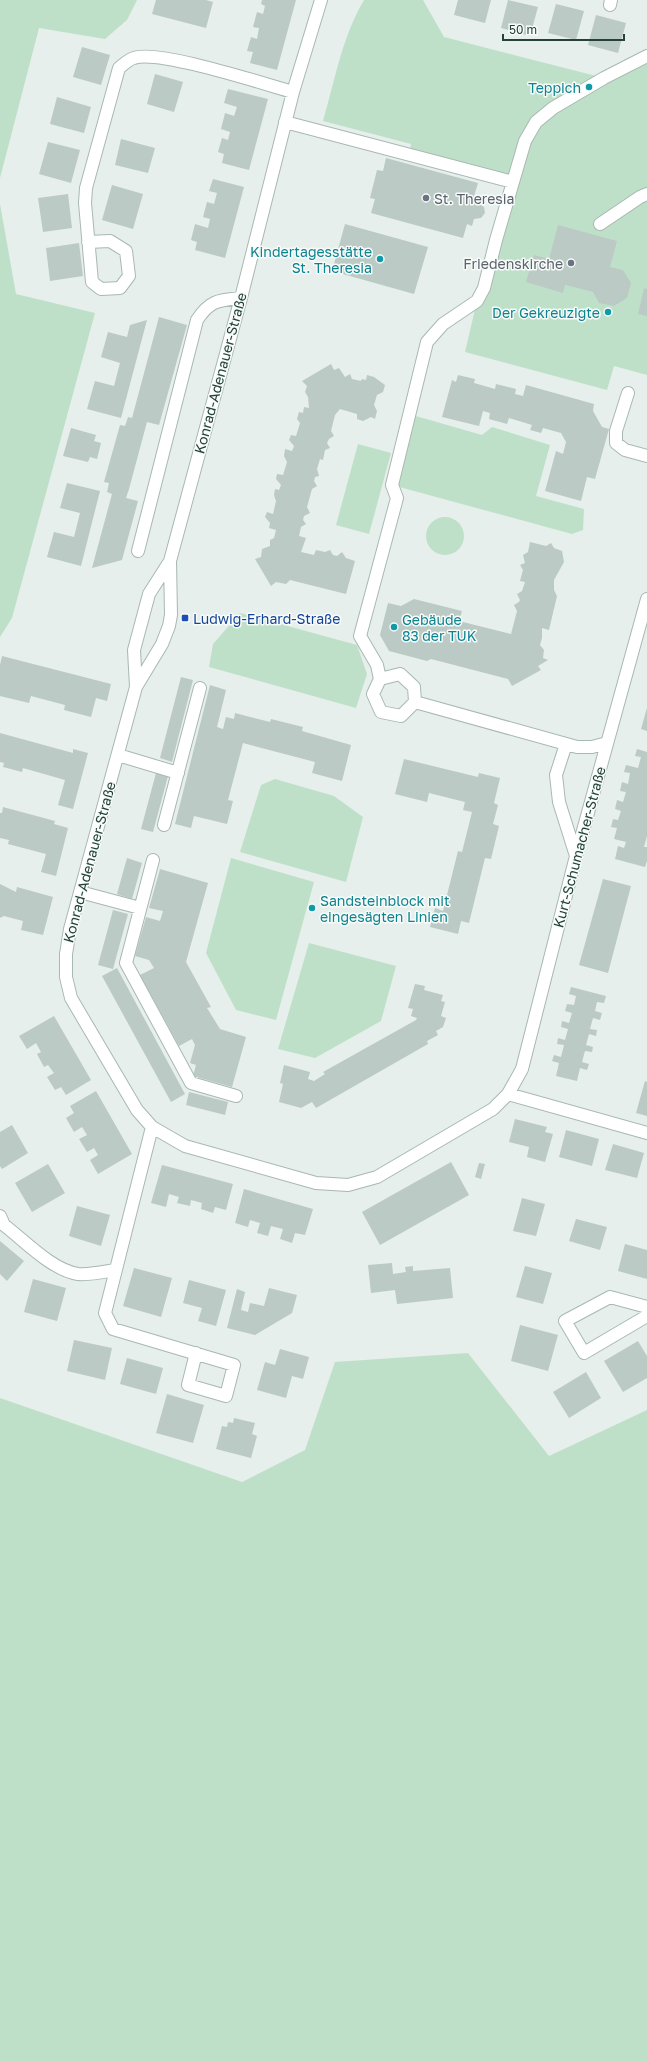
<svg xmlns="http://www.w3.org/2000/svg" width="647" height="2061" viewBox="0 0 647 2061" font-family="'Golos Text',sans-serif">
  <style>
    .green { fill: #bfe0c8 }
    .building { fill: #bbcac4 }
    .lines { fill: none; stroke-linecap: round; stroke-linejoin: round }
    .minor-casing { stroke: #a8b8b2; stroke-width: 14 }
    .minor { stroke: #fff; stroke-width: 12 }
    .culture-dot { fill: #0f9aa8; stroke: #f7fbf9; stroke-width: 1.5 }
    .worship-dot { fill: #6b7280; stroke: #f7fbf9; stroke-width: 1.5 }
    .transit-dot { fill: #1a4fb4; stroke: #f7fbf9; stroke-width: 1.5 }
    .labels { text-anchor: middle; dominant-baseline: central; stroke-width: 3; stroke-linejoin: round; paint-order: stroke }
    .culture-label { font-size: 14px; fill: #0d838f; stroke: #f7fbf9; text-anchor: end }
    .worship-label { font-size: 14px; fill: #5b616d; stroke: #f7fbf9; text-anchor: start }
    .street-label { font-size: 14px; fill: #24423a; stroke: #f7fbf9 }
    .transit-label { font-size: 14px; fill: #164399; stroke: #f7fbf9; text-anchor: start }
  </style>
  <rect width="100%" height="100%" fill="#e6efeb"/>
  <path class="green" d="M0,0H137L127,20L105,39L39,28L0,178Z
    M364,0H423L444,37L604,78L647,56V375L614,366L607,390L465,352L477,301L513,182L409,154L411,144L323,121C335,80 342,37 364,0Z
    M0,204L16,294L95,313L12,618L0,637Z
    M409,414L482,435L492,427L550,445L536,496L584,509L583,530L572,534L392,485Z
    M358,444L391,453L369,534L336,525Z
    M426 536a19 19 0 1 1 38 0a19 19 0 1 1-38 0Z
    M240,613L357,645L367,674L356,708L209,667L213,644Z
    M275,779L334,796L363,817L346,882L240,852L261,785Z
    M231,858L314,882L276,1020L236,1010L206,953Z
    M309,943L396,966L381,1021L315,1058L278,1049Z
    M468,1353L549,1456L647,1410V2061H0V1398L242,1482L305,1450L335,1362Z"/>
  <path class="building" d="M156,0H206L213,2L206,28L152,14Z
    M262,0H296L277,70L250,63L253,52L247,51L251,37L257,39L259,28L253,27L257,12L263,14L265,6L261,4Z
    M458,0H491L485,23L454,15Z
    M508,0L538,7L530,36L501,28Z
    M556,4L584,11L576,40L548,33Z
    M596,15L626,23L618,53L588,45Z
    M82,47L110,55L101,85L73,77Z
    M155,74L183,82L174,112L147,104Z
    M228,89L268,99L249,170L222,163L224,154L218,152L222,138L228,140L230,132L221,129L225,113L234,116L237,107L224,103Z
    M57,97L91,107L84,133L50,124Z
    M121,139L155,148L148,173L115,165Z
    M48,142L80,150L71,183L39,174Z
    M386,158L478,183L474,196L480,198L478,203L484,207L485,213L481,218L474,219L472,226L467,224L463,238L371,213L375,199L370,198L377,170L383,171Z
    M213,179L244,187L225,258L195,250L197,242L191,240L195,224L208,228L210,219L203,217L207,202L214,204L217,193L209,191Z
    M112,185L143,194L133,229L102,220Z
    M68,194L72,228L43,232L38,198Z
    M345,224L428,247L414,294L332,271Z
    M558,225L617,241L610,267L623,270L631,283L627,298L614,306L599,303L593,292L565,285L563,293L526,282L534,255L549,259Z
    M79,243L83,276L50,281L46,248Z
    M644,288L647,289V316L638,314Z
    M159,317L187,325L159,425L147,422L129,489L126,498L138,501L122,560L92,568L112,494L107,492L109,483L104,482L120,425L125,426L128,417L132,418Z
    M147,320L121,418L87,409L95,381L114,386L120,363L101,357L108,332L127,337L130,325Z
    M331,364L334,370L339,368L345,377L350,374L352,379L361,381L362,379L366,380L367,375L374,377L385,385L383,392L377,395L374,405L377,411L375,419L371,417L363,421L357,419V414L340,409L335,415L331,431L334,436L329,439L327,443L330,448L325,450L323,460L320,459L317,469L319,476L315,477L314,481L317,486L312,489L307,507L310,513L304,516L303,520L306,524L301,527L299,536L306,538L301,552L314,555L316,550L325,552L330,550L333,555L337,556L342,552L346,558L355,561L346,594L290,580L286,584L276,582L271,586L255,559L261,557L262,549L270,546V540L274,538L276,530L269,528L270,523L265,517L267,512L273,514L276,501L274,495L275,489L279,490L281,485L276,479L277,474L283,475L287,462L284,456L285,449L292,451L294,446L289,440L291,435L296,436L300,423L297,419L299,412L303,413L304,407L309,408L308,397L305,392L307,386L302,381Z
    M458,375L475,379L474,383L495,389L496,384L516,389L515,394L523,396L526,385L594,404L593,411L602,427L609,429L595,479L587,477L581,501L545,491L556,451L563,454L566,442L561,433L543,428L541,433L530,430L532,425L509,418L507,424L489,419L490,413L483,411L479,426L442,417L452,380L456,382Z
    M71,428L96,435L94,441L101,443L97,459L90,457L88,462L63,456Z
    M67,483L100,491L81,566L47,557L54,532L74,537L80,513L60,508Z
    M530,542L546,546L551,543L554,548L562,551L564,562L554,580V590L557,596L549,630L542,628V638L540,645L544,650L543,658L548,660L538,666L541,670L512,686L508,679L431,659L427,661L389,651L380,635L388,603L401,606L414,599L462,611L459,621L511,634L517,611L514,605L519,602L520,600L517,594L522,591L525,582L520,581L523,570L520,565L525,563L523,555L528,552Z
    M2,656L111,684L107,701L96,698L91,717L64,710L65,705L31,696L29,703L0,696V665Z
    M181,677L193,680L172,762L160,758Z
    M210,685L226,690L217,727L223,729L226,717L234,719L235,713L270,722L271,719L303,727L302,731L351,745L342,781L312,773L315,762L243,743L228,800L233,801L227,824L194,816L191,828L175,824Z
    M647,708V731L641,729Z
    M0,733L73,753V749L88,753L73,809L58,805L65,780L23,768L22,772L3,767L4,763L0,762Z
    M637,749L647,752V836L644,847H647V861L645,867L615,859L618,846L624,848L626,842L614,839L617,828L611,827L613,819L618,820L621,811L615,809L617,800L623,802L626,792L620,791L622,782L628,784L630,773L624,772L626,765L638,768L641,757L635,756Z
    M404,759L478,777L479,773L500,778L494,803L498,805L493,824L499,826L491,859L485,858L469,923L461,921L458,934L430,927L435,908L443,911L458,851L462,852L472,812L463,810L465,802L429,793L427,802L395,794Z
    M156,773L168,776L153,832L141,829Z
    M3,807L55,821L54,824L68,828L56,876L41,872L46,854L8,844L9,840L0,838V813H2Z
    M127,858L142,863L132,899L117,894Z
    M160,869L208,883L186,962L211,1007L207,1008L220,1029L246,1037L232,1087L193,1076L196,1065L190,1063L195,1045L192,1039L179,1046L140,975L154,968L149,960L135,956L146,917L160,921L163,911L149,908Z
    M603,879L631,886L608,973L579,965Z
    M0,884L16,892L17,887L53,897L43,935L21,930L23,921L4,916L0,918Z
    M113,910L128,914L113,969L98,965Z
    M117,968L185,1094L171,1102L102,976Z
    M415,984L425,986L424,990L443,995L441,1001L445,1002L441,1016L446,1018L443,1027L436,1031L438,1035L427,1041L428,1044L316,1108L312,1102L301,1108L279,1102L283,1084L280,1083L284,1065L310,1072L308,1079L314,1081L325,1074L323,1072L416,1020L417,1018L411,1016L413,1009L408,1008Z
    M571,987L606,996L604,1003L597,1002L595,1011L602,1013L600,1020L593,1018L590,1029L597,1030L596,1036L589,1034L586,1045L593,1047L592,1052L585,1051L582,1062L589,1064L587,1070L580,1068L577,1081L556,1076L559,1063L552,1061L554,1055L561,1057L564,1045L557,1044L558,1038L565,1040L568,1029L561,1027L562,1021L569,1023L572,1013L565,1011L567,1004L574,1005L576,996L569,994Z
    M54,1016L91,1080L66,1095L61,1087L55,1090L47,1077L54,1073L48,1065L44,1067L37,1054L41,1052L36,1043L27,1049L19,1036Z
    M645,1081L647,1082V1116L636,1113Z
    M96,1091L132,1154L98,1174L90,1160L98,1155L94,1148L87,1152L79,1139L87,1135L82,1127L74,1132L66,1118L74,1113L70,1106Z
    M189,1092L228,1102L225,1115L186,1105Z
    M515,1119L547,1127L545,1132L553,1134L545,1162L527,1157L529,1147L509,1142Z
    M12,1125L28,1153L2,1169L0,1166V1132Z
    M566,1130L599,1139L592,1166L559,1157Z
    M613,1144L644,1153L637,1178L605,1170Z
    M451,1162L469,1195L380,1245L362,1212Z
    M479,1163L485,1164L481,1179L475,1177Z
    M48,1164L65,1193L32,1212L15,1183Z
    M162,1165L233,1184L226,1210L215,1207L213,1213L201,1209L202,1203L191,1200L190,1206L177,1203L179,1197L169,1194L166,1207L151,1203Z
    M244,1189L313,1209L305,1235L295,1233L292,1243L280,1239L283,1229L271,1226L268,1236L257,1233L260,1223L250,1220L248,1227L235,1223Z
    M522,1198L545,1204L536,1236L513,1231Z
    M77,1206L110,1215L101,1246L69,1236Z
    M576,1219L607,1227L600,1250L569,1241Z
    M0,1241L24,1261L7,1281L0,1274Z
    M625,1244L647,1250V1279L618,1271Z
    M392,1263L393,1274L406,1272L405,1267L413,1266V1271L450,1268L453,1298L397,1304L395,1290L371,1293L368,1265Z
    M525,1266L552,1273L543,1304L516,1297Z
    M134,1268L172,1278L161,1317L123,1306Z
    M33,1279L66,1288L57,1321L24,1312Z
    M189,1280L226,1290L216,1326L198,1321L202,1308L183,1303Z
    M269,1288L297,1295L292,1313L255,1335L227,1328L237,1289L245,1292L241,1310L248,1312L250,1303L264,1306Z
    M520,1325L558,1335L548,1371L511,1361Z
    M74,1340L112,1348L105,1380L67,1371Z
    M638,1341L647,1356V1378L623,1392L604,1361Z
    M280,1349L309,1357L303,1379L292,1376L286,1398L257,1390L265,1362L275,1365Z
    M127,1358L163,1368L156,1394L120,1384Z
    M586,1372L601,1398L569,1418L553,1392Z
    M167,1394L204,1405L193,1443L156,1433Z
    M234,1418L255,1423L252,1434L257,1436L251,1458L216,1449L222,1426L227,1427L228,1422L233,1423Z"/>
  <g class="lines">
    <g class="minor-casing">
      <path id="minor" d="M321,0L293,92L241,298L170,561L171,615L169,626L162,644L136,687L70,929L66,954V977L71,998L137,1110L152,1127L185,1146L316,1183L348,1185L377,1177L493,1109L508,1094L522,1069L576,856L647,599
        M610,5L611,0
        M285,122L513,182
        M600,224L640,197L647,194
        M88,242L110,241L126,251L129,276L120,288L101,289L92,282L85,203L86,188L119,68C123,65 129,59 134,58C158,49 264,84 293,92
        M628,393L616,431V443L625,450L647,456
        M138,551L197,320C210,300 219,300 241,298
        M400,674L414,687L415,702L401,716L381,712L373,694L380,679Z
        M380,679L377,665L360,636L397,498L392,485L427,342L443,324L477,301L484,288L496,240L525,141L536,122L553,108L604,78L647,56
        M136,687L134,650L149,594L170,561
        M415,702L577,747H592L607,743
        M566,744L556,775L559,802L576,856
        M118,755L178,773
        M164,825L200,688
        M153,860L126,963L191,1083L236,1096
        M80,892L140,908
        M508,1094L647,1133
        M152,1127L105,1313L113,1329L234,1365L226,1396L188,1385L196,1353
        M0,1216L4,1225C25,1241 52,1270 78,1274C91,1275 103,1272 115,1270
        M647,1307L610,1297L565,1321L584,1353L647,1316"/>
    </g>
    <use href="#minor" class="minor"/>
  </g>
  <g class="culture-dot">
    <circle cx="589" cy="87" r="4"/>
    <circle cx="380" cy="259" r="4"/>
    <circle cx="608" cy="312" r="4"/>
    <circle cx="394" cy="627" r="4"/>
    <circle cx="312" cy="908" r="4"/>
  </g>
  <g class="worship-dot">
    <circle cx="426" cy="198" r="4"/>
    <circle cx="571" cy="263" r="4"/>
  </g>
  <rect class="transit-dot" x="181" y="614" width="8" height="8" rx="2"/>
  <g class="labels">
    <g class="culture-label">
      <text x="581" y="87">Teppich</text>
      <text x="372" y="251">Kindertagesstätte<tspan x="372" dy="16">St. Theresia</tspan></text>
      <text x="600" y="312">Der Gekreuzigte</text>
      <text x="402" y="619" text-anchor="start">Gebäude<tspan x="402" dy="16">83 der TUK</tspan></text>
      <text x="320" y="900" text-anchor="start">Sandsteinblock mit<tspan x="320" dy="16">eingesägten Linien</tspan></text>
    </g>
    <g class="worship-label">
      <text x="434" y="198">St. Theresia</text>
      <text x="563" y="263" text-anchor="end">Friedenskirche</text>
    </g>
    <g class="street-label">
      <text transform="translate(220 373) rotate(-75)">Konrad-Adenauer-Straße</text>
      <text transform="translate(579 847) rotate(-75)">Kurt-Schumacher-Straße</text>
      <text transform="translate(89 862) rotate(-75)">Konrad-Adenauer-Straße</text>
    </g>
    <g class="transit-label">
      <text x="193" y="618">Ludwig-Erhard-Straße</text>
    </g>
  </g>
  <path d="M503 34v6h121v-6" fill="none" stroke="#24423a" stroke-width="2"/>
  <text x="509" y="34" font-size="12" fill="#24423a" stroke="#f7fbf9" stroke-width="3" paint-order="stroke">50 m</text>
</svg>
